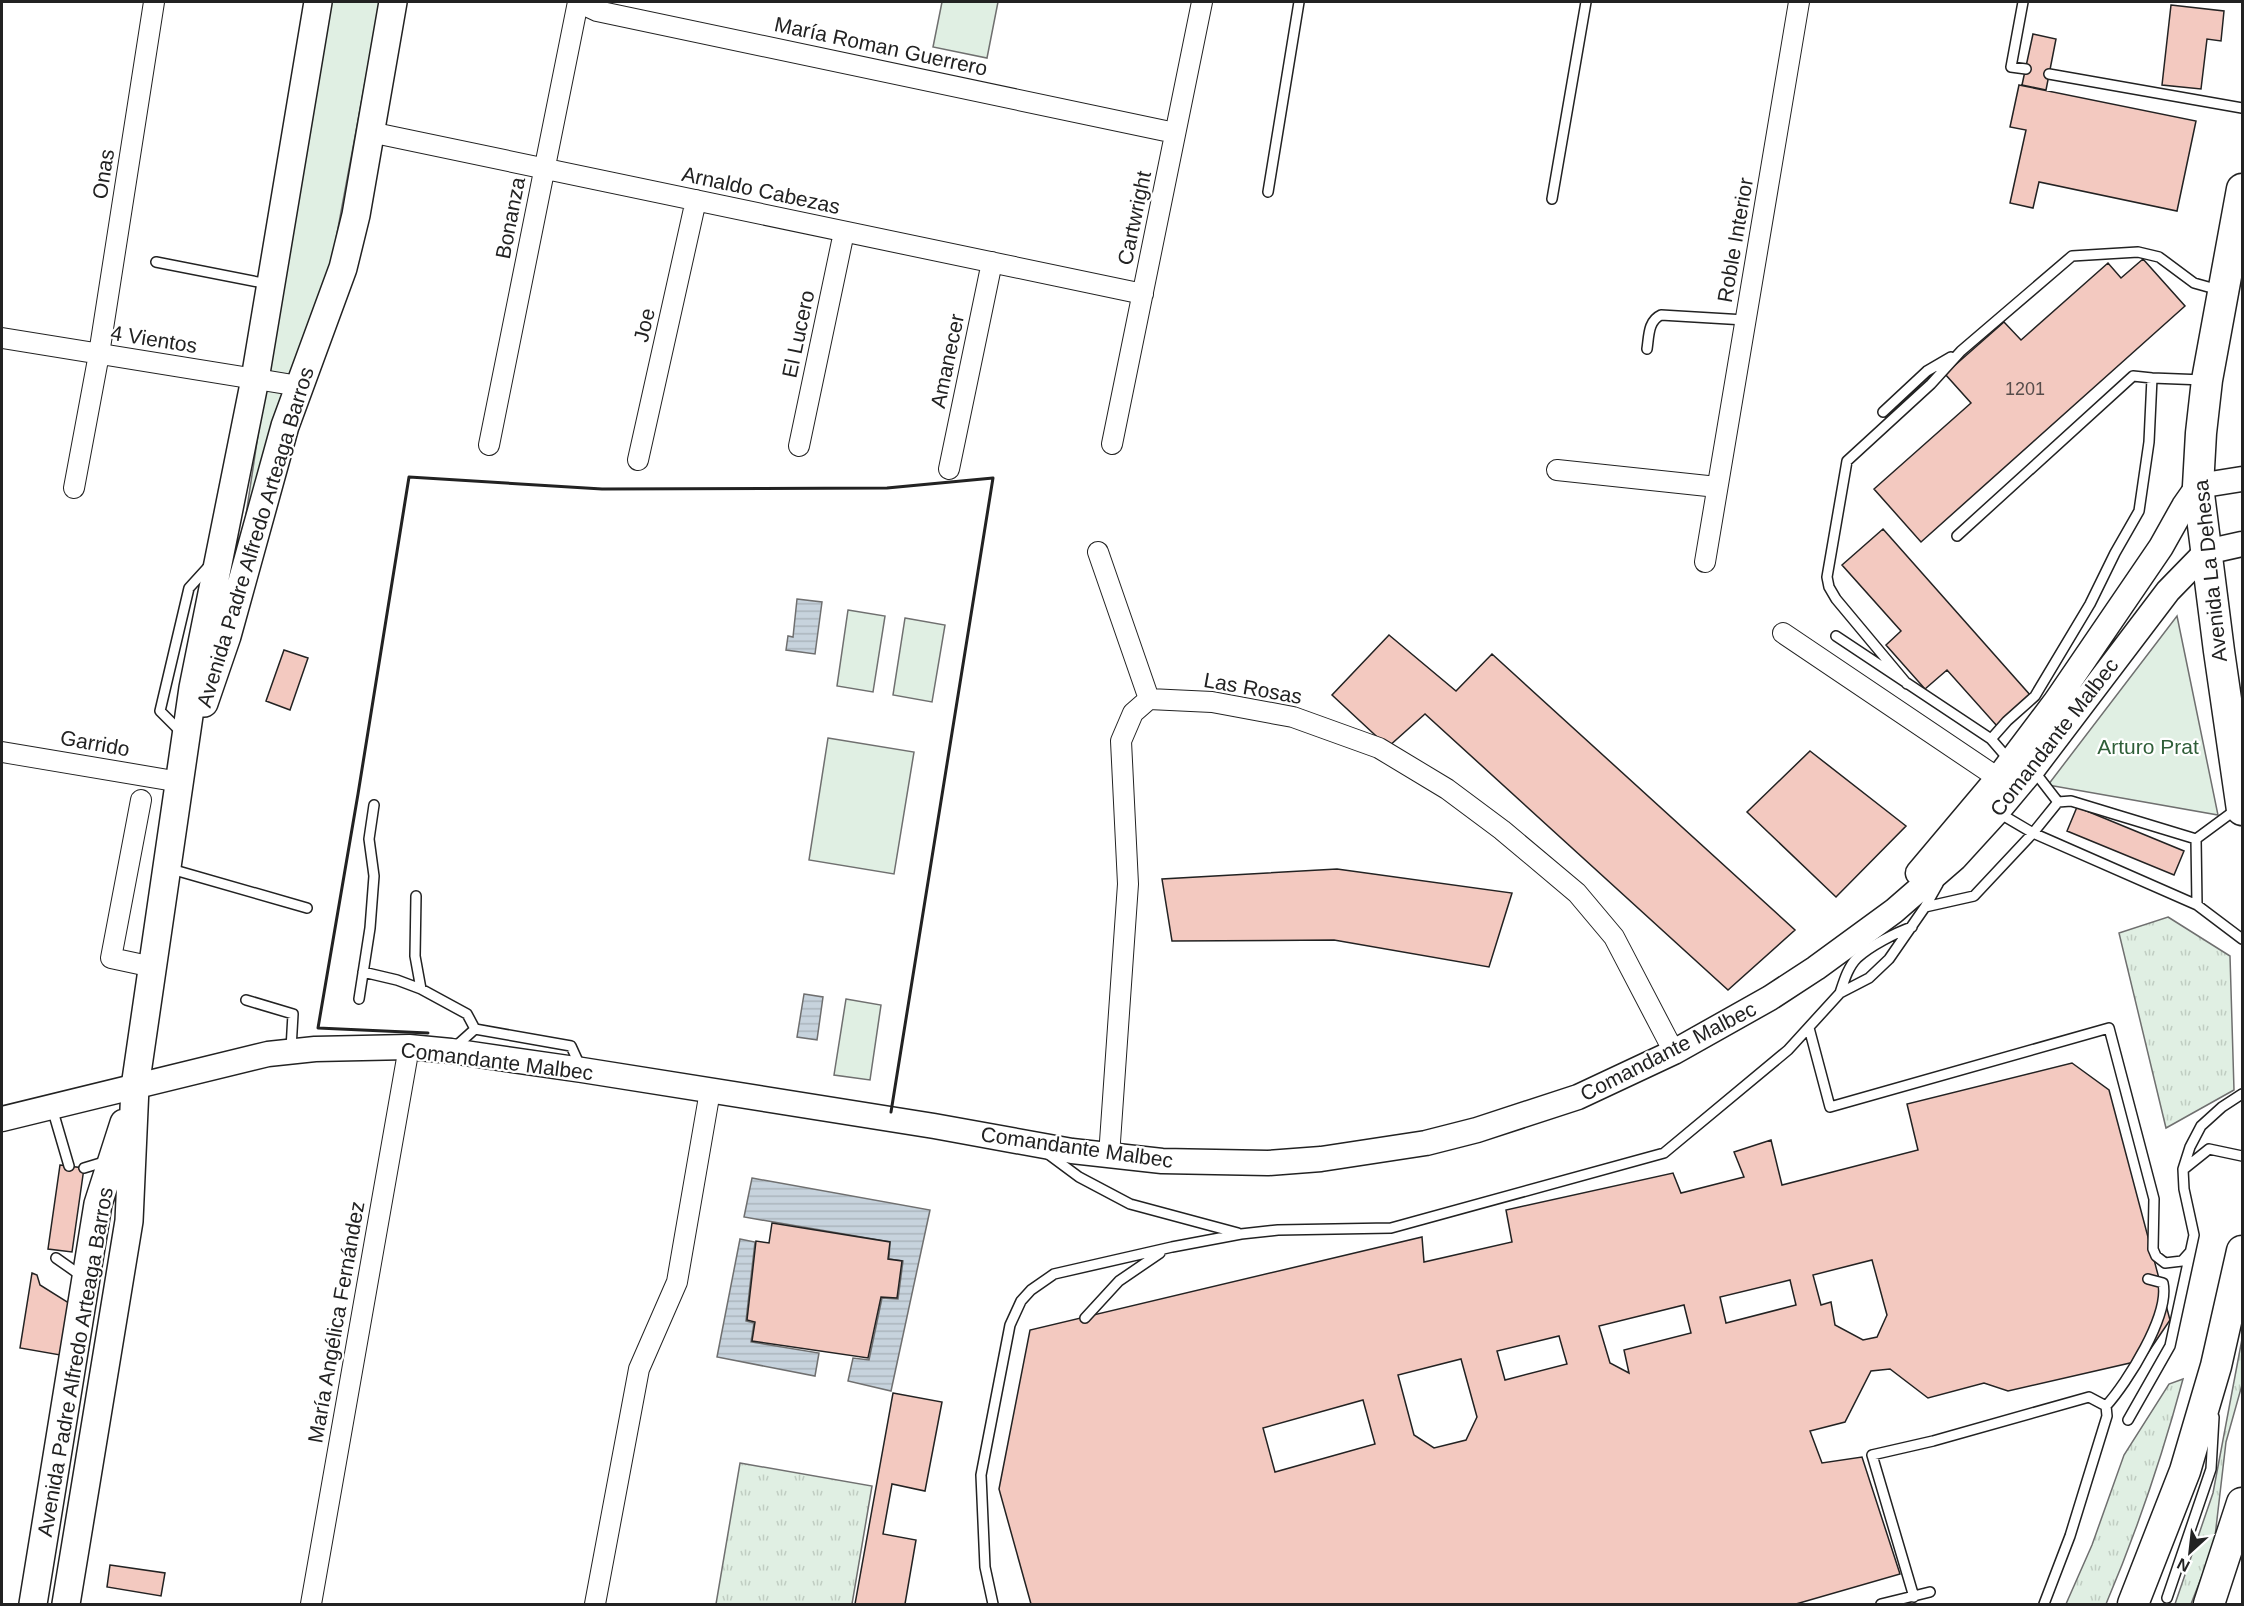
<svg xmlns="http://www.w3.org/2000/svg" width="2244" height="1606" viewBox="0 0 2244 1606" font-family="Helvetica,sans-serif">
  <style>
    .grass { fill: url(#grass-tufts); stroke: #6f6f6f; stroke-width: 1.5 }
    .green { fill: #e0efe3; stroke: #6f6f6f; stroke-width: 1.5 }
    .water { fill: url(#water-rules); stroke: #6f6f6f; stroke-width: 1.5 }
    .building { fill: #f3c9c0; stroke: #222; stroke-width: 1.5; fill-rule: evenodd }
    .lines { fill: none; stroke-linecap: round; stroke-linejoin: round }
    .service-casing { stroke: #222; stroke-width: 12 }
    .minor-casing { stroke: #222; stroke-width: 22 }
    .tertiary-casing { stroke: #222; stroke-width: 27 }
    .secondary-casing { stroke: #222; stroke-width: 30 }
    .primary-casing { stroke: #222; stroke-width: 33 }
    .service { stroke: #fff; stroke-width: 9 }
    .minor { stroke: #fff; stroke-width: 20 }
    .tertiary { stroke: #fff; stroke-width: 24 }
    .secondary { stroke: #fff; stroke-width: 27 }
    .primary { stroke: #fff; stroke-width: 30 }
    .wall { stroke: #222; stroke-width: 3 }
    .labels { text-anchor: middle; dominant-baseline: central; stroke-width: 4.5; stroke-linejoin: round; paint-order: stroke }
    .number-label { font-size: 18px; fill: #564c4a }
    .street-label { font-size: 21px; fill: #222; stroke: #fff }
    .park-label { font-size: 21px; fill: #2f5e38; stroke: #fff }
  </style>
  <defs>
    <pattern id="grass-tufts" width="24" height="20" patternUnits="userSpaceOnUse" patternTransform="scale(1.5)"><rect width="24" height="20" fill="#e0efe3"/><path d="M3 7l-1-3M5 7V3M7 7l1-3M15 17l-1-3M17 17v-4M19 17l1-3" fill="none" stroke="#c0cdc2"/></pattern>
    <pattern id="water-rules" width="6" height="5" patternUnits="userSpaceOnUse" patternTransform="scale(1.5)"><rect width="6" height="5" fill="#c7d3dd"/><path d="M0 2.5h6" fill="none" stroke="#abb5bd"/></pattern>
  </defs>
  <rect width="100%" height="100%" fill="#fff"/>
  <path class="grass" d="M2168,917L2230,956L2234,1090L2166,1128L2119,933Z
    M2242,1339V1385L2226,1442L2214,1545L2191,1604H2175L2213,1493Z
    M2183,1379C2162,1457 2137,1531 2106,1604H2066L2092,1545L2124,1455L2169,1384Z
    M740,1463L872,1486L852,1604H716Z"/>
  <path class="green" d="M331,2H380L325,298L241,548L283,269Z
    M942,2H998L987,58L933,47Z
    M848,610L885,616L873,692L837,686Z
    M2177,616L2218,815L2048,785Z
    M905,618L945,625L932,702L893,695Z
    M828,738L914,752L894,874L809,860Z
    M846,999L881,1005L870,1080L834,1075Z"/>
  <path class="water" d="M797,599L822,602L815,654L786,650L788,636L793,637Z
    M804,994L823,997L817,1040L797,1037Z
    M752,1178L930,1210L891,1391L848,1381L853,1358L869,1360L882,1298L898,1299L903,1261L889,1259L890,1242L744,1217Z
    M740,1239L755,1242L746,1321L754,1323L751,1342L819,1353L815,1376L717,1357Z"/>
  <path class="building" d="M2171,5L2224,11L2221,41L2207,39L2201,89L2162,85Z
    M2033,34L2056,39L2046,90L2022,85Z
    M2019,85L2196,121L2177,211L2039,182L2033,208L2010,203L2026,130L2010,127Z
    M2143,259L2185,306L1921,542L1874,489L1971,403L1945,374L2004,322L2021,340L2108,263L2121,278Z
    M1883,529L2031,696L1997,726L1947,670L1925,689L1886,645L1901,631L1842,565Z
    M1389,635L1456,691L1492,654L1795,930L1728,990L1425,714L1388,747L1332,695Z
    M284,650L308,658L290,710L266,701Z
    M1810,751L1906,826L1836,897L1747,812Z
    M2077,807L2184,851L2174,875L2067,831Z
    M1337,869L1512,893L1489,967L1334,940L1172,941L1162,879Z
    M2072,1063L2109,1090L2170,1320L2143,1360L2008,1391L1984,1383L1928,1398L1890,1369L1871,1371L1845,1422L1810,1431L1822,1463L1862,1457L1900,1574L1796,1604H1031L999,1489L1030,1330L1422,1237L1424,1262L1512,1242L1506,1210L1673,1173L1681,1193L1744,1177L1734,1152L1771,1140L1782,1185L1918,1150L1907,1104ZM1872,1260L1887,1315L1877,1337L1863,1340L1835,1325L1831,1302L1821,1305L1813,1275ZM1790,1280L1796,1305L1726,1323L1720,1297ZM1684,1305L1691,1333L1624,1350L1629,1373L1610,1363L1599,1326ZM1559,1336L1567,1364L1505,1380L1497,1351ZM1461,1359L1477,1417L1466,1440L1434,1448L1414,1435L1398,1375ZM1363,1400L1375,1444L1275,1472L1263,1428Z
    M60,1165L84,1168L72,1252L48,1249Z
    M772,1223L890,1242L888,1259L902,1261L897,1298L881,1297L868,1358L752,1341L755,1322L747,1320L756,1241L769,1243Z
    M32,1273L37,1275L40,1285L69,1303L60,1355L20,1348Z
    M893,1393L942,1402L925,1491L892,1484L883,1534L916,1540L905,1604H855Z
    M110,1565L165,1573L161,1596L107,1587Z"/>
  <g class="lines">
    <g class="service-casing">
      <path id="service" d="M2023,2L2011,67L2026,69
        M2049,74L2242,108
        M1268,192L1299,2
        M1552,199L1586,2
        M156,262L268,284
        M1647,349C1649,336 1648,321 1661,315L1745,320
        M1883,412L1927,371L1951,357
        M1957,536L2133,376L2152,378L2204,380
        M1836,636L1991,739L2004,754L2007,763
        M1907,684L1836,599L1829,587L1827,577L1847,461L1931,384L1961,351L2072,256L2138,252L2159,257L2194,283L2219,290
        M182,733L160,711L189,588L209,566
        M1991,739L2007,721L2035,696L2090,604L2115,553L2139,511L2149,442L2152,378
        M2034,771L2058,802
        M1999,813L2033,833L2197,905L2242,939
        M2196,839L2197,905
        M2196,839L2238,808
        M171,869L307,908
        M416,896L415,956L421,989
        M1925,907L1974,896L2033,833L2058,802L2071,801L2196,839
        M363,972L397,980L421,989L467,1014L475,1029L455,1047
        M1840,993C1844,981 1848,967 1857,958C1870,946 1895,933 1912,927
        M359,999L370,928L374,876L369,839L374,805
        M246,1000L293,1014L291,1049
        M1809,1028L1830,1107L2109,1028L2154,1199L2153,1249L2156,1256L2165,1263L2182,1261L2190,1252
        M475,1029L571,1046L581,1068
        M52,1108L69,1166
        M1048,1154L1079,1177L1130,1204L1238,1233
        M84,1168L107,1161
        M2184,1169L2209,1149L2242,1156
        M56,1258L83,1277
        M1085,1318L1119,1281L1160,1253
        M2106,1406C2127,1383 2170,1315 2163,1283L2148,1279
        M2128,1420L2170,1346L2194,1235L2184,1189L2183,1169L2190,1147L2201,1126L2222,1107L2242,1094
        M1914,1597L1872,1455L1933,1441L2089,1397L2106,1406L2107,1416L2070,1536L2044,1604
        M2167,1598L2211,1469L2214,1417
        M993,1604L985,1567L981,1475L1010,1325L1021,1301L1031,1290L1054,1274L1172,1247L1241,1234L1278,1230L1391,1228L1664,1153L1788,1050L1840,993L1869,978L1889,959L1925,907L1938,884
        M1881,1604L1930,1592"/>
    </g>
    <g class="minor-casing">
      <path id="minor" d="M578,2L597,11L1175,133
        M370,132L1143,294
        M2,338L299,386
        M1112,444L1202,2
        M489,445L578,2
        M799,446L844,232
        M638,460L696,200
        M949,469L992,262
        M1557,470L1717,487
        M74,488L99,354L154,2
        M1098,552L1149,699
        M1705,562L1799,2
        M1783,633L1998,778
        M2,752L180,782
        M141,800L111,958L153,967
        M1109,1156L1128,884L1121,741L1133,713L1149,699L1212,702L1293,717L1379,748L1447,789L1502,830L1577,893L1614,937L1674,1052
        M311,1604L409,1047
        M595,1604L639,1369L677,1282L710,1091"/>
    </g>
    <g class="tertiary-casing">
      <path id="tertiary" d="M1918,873L1998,778L2056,701L2161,547L2184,506L2198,486L2242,479
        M2,1119L268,1054L315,1049L409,1047L451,1051L582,1070L934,1126L1072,1151L1162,1161L1268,1163L1321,1159L1426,1143L1477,1130L1578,1097L1674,1052L1770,998L1816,968L1894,911L1955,858L1997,812L2033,769L2168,591L2206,552L2242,544"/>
    </g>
    <g class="secondary-casing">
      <path id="secondary" d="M204,703L227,636L285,426L343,268L356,215L393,2
        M33,1604L98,1204L124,1123
        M66,1604L129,1221L135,1087L193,688L255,379L318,2"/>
    </g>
    <g class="primary-casing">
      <path id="primary" d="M2242,189L2207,380L2201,433L2198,486L2219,651L2242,810
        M2133,1604L2185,1471L2216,1366L2242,1251
        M2209,1604L2242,1503"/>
    </g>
    <use href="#service" class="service"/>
    <use href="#minor" class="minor"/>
    <use href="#tertiary" class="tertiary"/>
    <use href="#secondary" class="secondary"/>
    <use href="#primary" class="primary"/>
    <path class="wall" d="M428,1033L318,1028L358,794L409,477L602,489L887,488L993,478L891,1112"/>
  </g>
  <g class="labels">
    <g class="number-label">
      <text x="2025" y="389">1201</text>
    </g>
    <g class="street-label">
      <text transform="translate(881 46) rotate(12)">María Roman Guerrero</text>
      <text transform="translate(103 174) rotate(-81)">Onas</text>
      <text transform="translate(761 190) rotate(12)">Arnaldo Cabezas</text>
      <text transform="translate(510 218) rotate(-79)">Bonanza</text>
      <text transform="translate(1134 218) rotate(-78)">Cartwright</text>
      <text transform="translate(1735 240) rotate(-80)">Roble Interior</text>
      <text transform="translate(644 325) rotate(-77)">Joe</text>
      <text transform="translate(798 334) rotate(-78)">El Lucero</text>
      <text transform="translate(154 339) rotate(9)">4 Vientos</text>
      <text transform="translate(947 361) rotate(-78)">Amanecer</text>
      <text transform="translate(255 537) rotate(-73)">Avenida Padre Alfredo Arteaga Barros</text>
      <text transform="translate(2210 571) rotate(-96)">Avenida La Dehesa</text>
      <text transform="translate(1253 688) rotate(10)">Las Rosas</text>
      <text transform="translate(2054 737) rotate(-52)">Comandante Malbec</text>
      <text transform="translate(95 743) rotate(10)">Garrido</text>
      <text transform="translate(1668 1051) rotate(-27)">Comandante Malbec</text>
      <text transform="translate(497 1061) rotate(7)">Comandante Malbec</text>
      <text transform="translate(1077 1147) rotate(8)">Comandante Malbec</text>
      <text transform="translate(336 1322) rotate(-80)">María Angélica Fernández</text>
      <text transform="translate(75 1362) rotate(-80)">Avenida Padre Alfredo Arteaga Barros</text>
    </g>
    <g class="park-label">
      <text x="2148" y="746">Arturo Prat</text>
    </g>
  </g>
  <rect width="2244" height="1606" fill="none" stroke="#222222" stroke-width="6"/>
  <g transform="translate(2190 1552) rotate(207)" stroke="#ffffff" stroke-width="4.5" paint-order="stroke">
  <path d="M0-4.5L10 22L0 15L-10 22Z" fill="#222222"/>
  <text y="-9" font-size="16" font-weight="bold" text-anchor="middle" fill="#222222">N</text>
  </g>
</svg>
